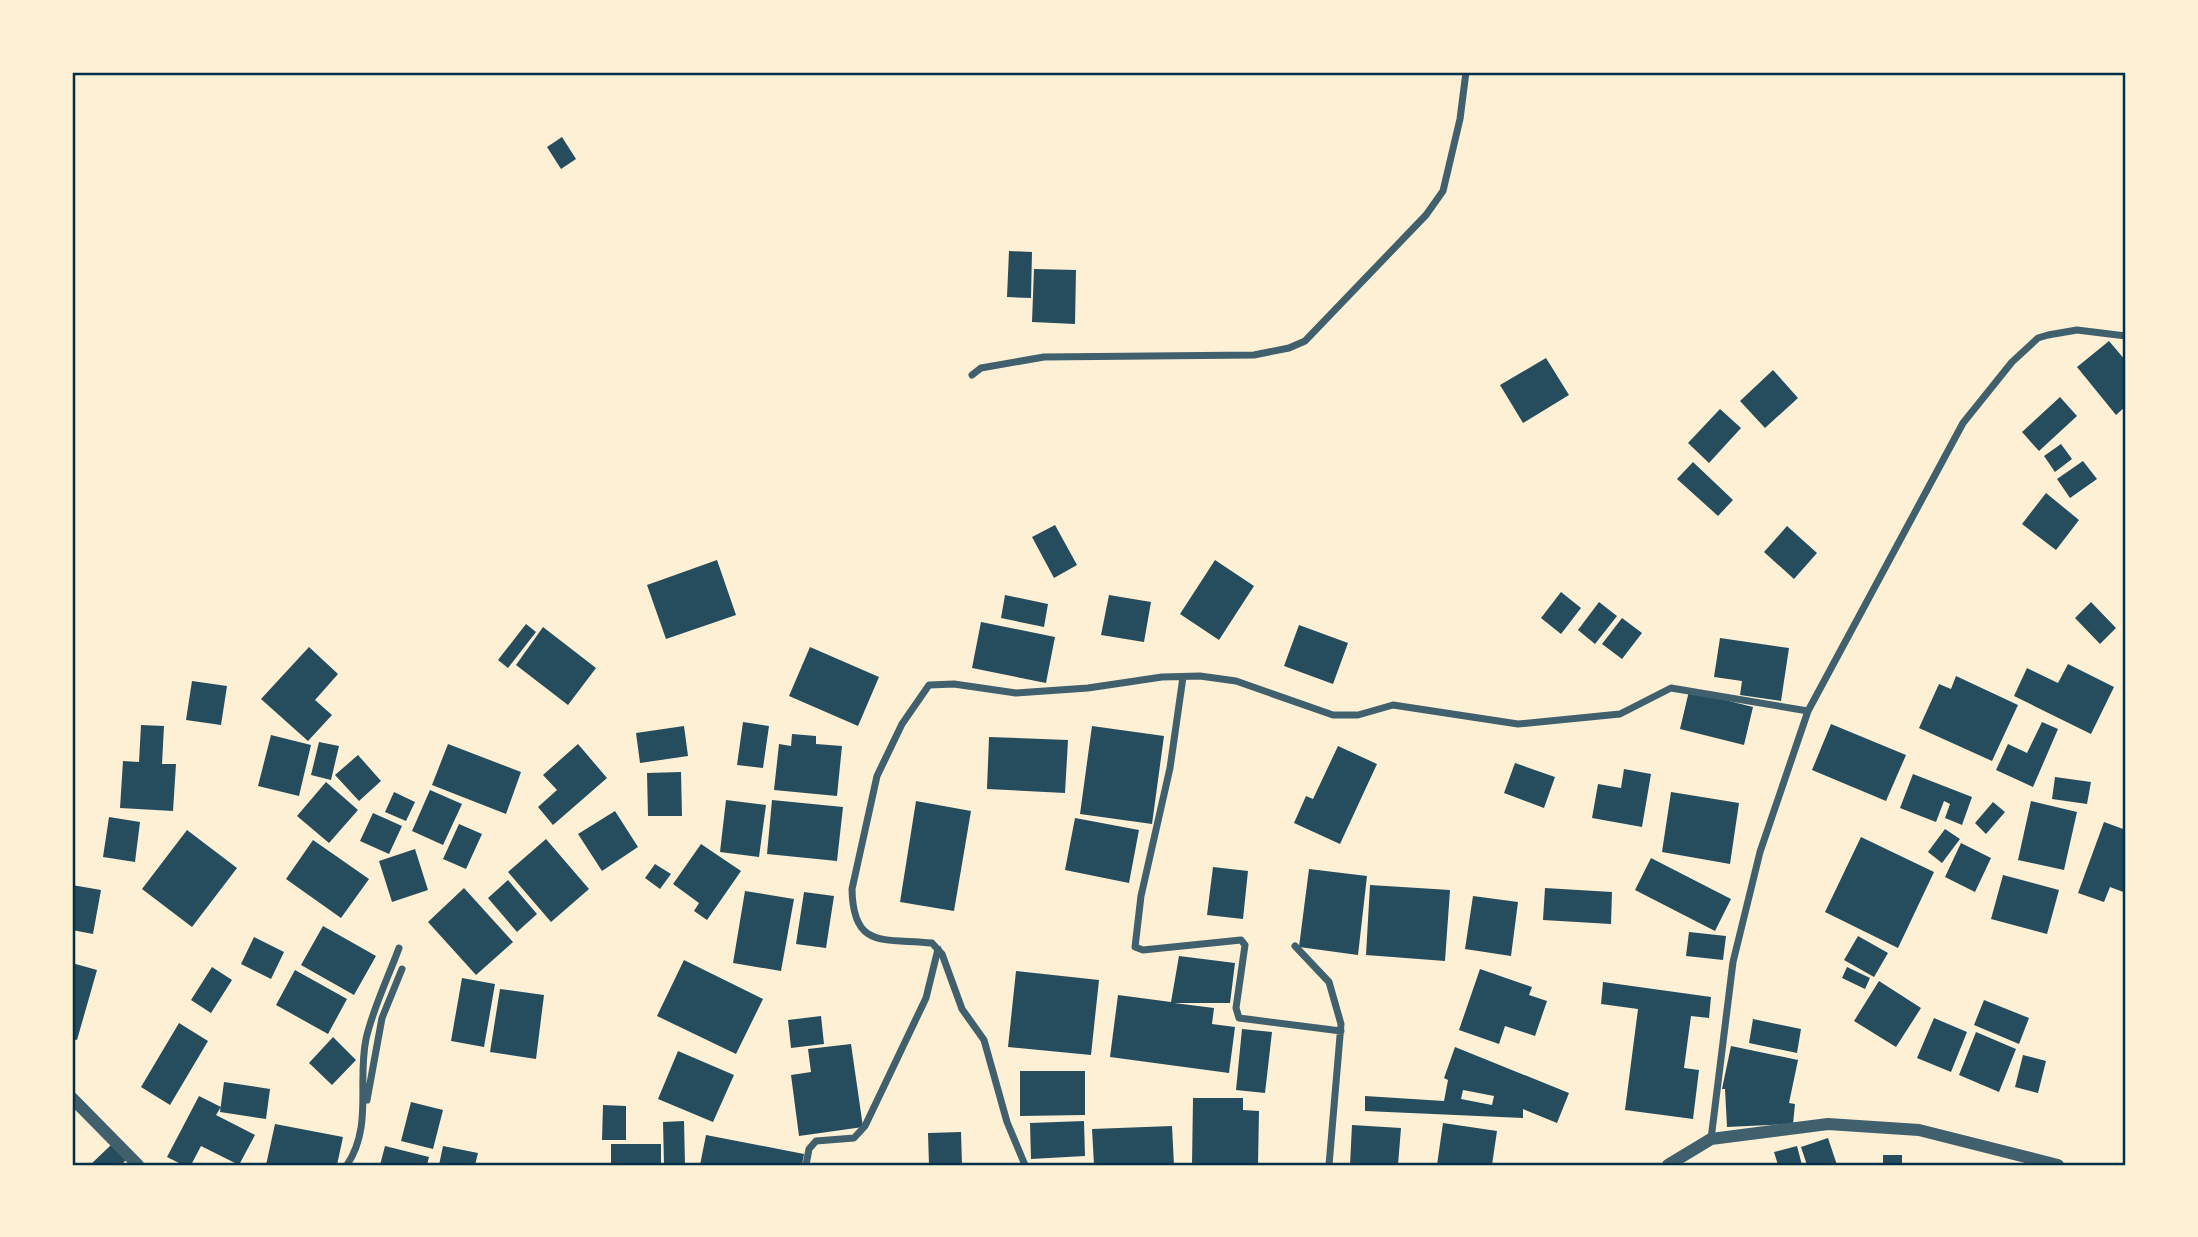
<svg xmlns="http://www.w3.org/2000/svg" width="2198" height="1237" viewBox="0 0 2198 1237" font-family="Jost,sans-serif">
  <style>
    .building { fill: #264d5e; fill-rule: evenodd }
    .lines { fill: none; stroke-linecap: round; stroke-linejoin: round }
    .minor { stroke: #3f606c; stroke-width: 7 }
    .tertiary { stroke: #3f606c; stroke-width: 12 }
    .neatline { fill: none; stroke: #003049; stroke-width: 2.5 }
  </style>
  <rect width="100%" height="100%" fill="#fdf0d5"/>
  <path class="building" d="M562,137L576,159L561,169L547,147Z
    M1009,251L1032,252L1031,298L1007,297Z
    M1034,269L1076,270L1075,324L1032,322Z
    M2109,341L2126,361V406L2116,415L2077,367Z
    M1546,358L1569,395L1523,423L1500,385Z
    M1773,370L1798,398L1765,428L1740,401Z
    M2060,397L2077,416L2039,451L2022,432Z
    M1720,409L1741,428L1709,463L1688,443Z
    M2061,444L2072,459L2055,472L2044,456Z
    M2083,461L2097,479L2070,498L2057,479Z
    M1693,462L1733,500L1718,516L1677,479Z
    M2046,493L2079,520L2056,550L2022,524Z
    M1055,525L1077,565L1054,578L1032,537Z
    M1787,526L1817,553L1794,579L1764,552Z
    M717,560L736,615L666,639L647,585Z
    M1215,560L1254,586L1219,640L1180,614Z
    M1561,592L1581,608L1561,634L1541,618Z
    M1005,595L1048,604L1044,627L1001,618Z
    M1109,595L1151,602L1144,642L1101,635Z
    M1599,602L1617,616L1595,644L1578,630Z
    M2091,602L2116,628L2100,644L2075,618Z
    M1622,618L1642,633L1622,659L1602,644Z
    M981,622L1055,637L1046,683L972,668Z
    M526,624L536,632L508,668L498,660Z
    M1299,625L1348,643L1333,684L1284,666Z
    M543,627L596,668L568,705L516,665Z
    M1720,638L1789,648L1781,701L1740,695L1742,681L1714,677Z
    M309,647L338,674L315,700L332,715L308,741L261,699Z
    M810,647L879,677L858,726L789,696Z
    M2068,664L2114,687L2091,734L2014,696L2027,668L2058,683Z
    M1956,676L2018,705L1992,761L1919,728L1939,684L1951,689Z
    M192,681L227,686L221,725L186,720Z
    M1689,691L1753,707L1744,745L1680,729Z
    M743,722L769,726L763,768L737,765Z
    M2042,722L2058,729L2033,787L1996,770L2008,744L2027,753Z
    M1831,724L1906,755L1886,801L1812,770Z
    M141,725L164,726L162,764H176L173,811L120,808L123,761L139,762Z
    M684,726L688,756L640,763L636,733Z
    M1092,726L1164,736L1152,824L1080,814Z
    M792,734L816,736V744L842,746L837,796L774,790L779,744L791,746Z
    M271,735L311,745L299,796L258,786Z
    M989,737L1068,740L1065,793L987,789Z
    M319,742L339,746L331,780L311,775Z
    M448,744L521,772L506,814L432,785Z
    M578,744L607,778L553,825L538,807L557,790L543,775Z
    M1338,746L1377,764L1340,844L1294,823L1306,796L1313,799Z
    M358,755L381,781L359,801L335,775Z
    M1515,763L1555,777L1544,808L1504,793Z
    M1624,769L1651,774L1642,827L1592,818L1598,784L1621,788Z
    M681,772L682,816H648L647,773Z
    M1913,774L1972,797L1962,825L1945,818L1950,804L1944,801L1936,822L1900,808Z
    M2055,777L2091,782L2087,804L2052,799Z
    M326,782L358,810L329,843L297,816Z
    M430,790L462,804L443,845L412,831Z
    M394,792L415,802L406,821L385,812Z
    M1671,792L1739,803L1730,864L1662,852Z
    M726,800L766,805L759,857L720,852Z
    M772,800L843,807L837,861L767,854Z
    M916,801L971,811L954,911L900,902Z
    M2031,801L2077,812L2064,870L2018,860Z
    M1993,802L2005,812L1986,834L1975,823Z
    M615,811L638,847L602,871L578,834Z
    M373,813L402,826L389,854L360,841Z
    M109,817L140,822L135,862L103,857Z
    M1075,818L1139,830L1129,883L1065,870Z
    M2104,822L2126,830V893L2110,887L2104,902L2078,893Z
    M459,824L482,834L466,869L443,859Z
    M1945,829L1960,839L1942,863L1928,852Z
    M187,830L237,868L192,927L142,889Z
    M1861,837L1934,872L1898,948L1825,912Z
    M546,839L589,889L551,922L508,872Z
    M313,840L369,879L341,918L286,879Z
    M1961,843L1991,858L1975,892L1945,877Z
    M701,844L741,871L707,920L694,911L699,903L673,884Z
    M415,849L428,890L392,902L379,861Z
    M1651,858L1731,899L1715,931L1635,890Z
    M655,864L671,874L660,889L645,878Z
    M1213,867L1248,871L1243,919L1207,915Z
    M1309,869L1367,876L1358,955L1299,947Z
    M2003,875L2059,890L2047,934L1991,919Z
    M508,880L537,914L517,932L488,898Z
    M72,885L101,890L93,934L72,930Z
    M1370,885L1450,890L1445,961L1366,955Z
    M464,888L513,942L476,975L428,922Z
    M1545,888L1612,892L1611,924L1543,920Z
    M745,891L794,899L781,971L733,963Z
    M804,892L834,896L826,948L796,944Z
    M1473,896L1518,902L1511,956L1465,949Z
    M323,926L376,956L354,995L301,965Z
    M1689,932L1726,936L1723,960L1686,956Z
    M1858,936L1888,953L1874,977L1844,960Z
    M254,937L284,952L271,979L241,964Z
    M1179,956L1235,963L1230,1003H1174L1214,1008L1212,1024L1235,1027L1229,1073L1110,1057L1118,995L1171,1002Z
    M684,960L763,999L736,1054L657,1016Z
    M72,963L97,970L77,1040L72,1039Z
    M212,967L232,980L211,1013L191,1000Z
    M1847,967L1870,978L1865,989L1842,978Z
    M1480,969L1532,987L1529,995L1547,1001L1535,1036L1505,1026L1499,1044L1459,1030Z
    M295,970L347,999L328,1034L276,1005Z
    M1016,971L1099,980L1091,1055L1008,1047Z
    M462,978L495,984L484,1047L451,1041Z
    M1879,981L1921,1008L1896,1047L1854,1021Z
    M1603,982L1711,997L1709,1018L1691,1016L1684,1068L1699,1070L1693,1119L1625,1110L1638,1009L1601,1004Z
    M500,989L544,995L536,1059L490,1052Z
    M1984,1000L2029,1018L2019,1044L1974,1025Z
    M821,1016L824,1044L791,1048L788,1020Z
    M1934,1018L1967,1032L1951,1072L1917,1058Z
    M1753,1019L1801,1029L1797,1053L1749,1043Z
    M179,1023L208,1041L170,1105L141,1087Z
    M1242,1029L1272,1032L1265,1093L1236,1090Z
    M1976,1032L2016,1049L1999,1092L1959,1075Z
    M333,1037L356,1060L332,1085L309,1063Z
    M851,1044L863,1127L799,1136L791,1075L811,1072L808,1049Z
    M1731,1046L1798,1060L1789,1103L1795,1104L1793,1124L1727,1127L1725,1089H1722Z
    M1455,1047L1569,1093L1557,1123L1523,1109V1118L1365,1111V1096L1444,1101L1448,1080L1444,1078ZM1463,1090L1494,1096L1492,1105L1461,1099Z
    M678,1051L734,1075L713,1122L658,1099Z
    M2023,1055L2046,1061L2038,1093L2015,1087Z
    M1020,1071H1085V1115L1020,1116Z
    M224,1082L270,1089L266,1119L220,1112Z
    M199,1096L221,1107L216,1115L255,1135L239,1165L201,1146L191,1165H183L167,1157Z
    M1193,1098H1243V1110L1259,1111L1258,1165H1192Z
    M411,1102L443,1110L433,1149L401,1141Z
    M603,1105L626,1106V1140H602Z
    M684,1121L685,1165H664L663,1122Z
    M1084,1121L1085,1156L1031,1159L1030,1123Z
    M1443,1123L1497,1131L1492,1165H1437Z
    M275,1124L343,1137L337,1165H266Z
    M1352,1125L1401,1128L1398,1165H1350Z
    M1172,1126L1174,1165H1094L1092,1129Z
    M961,1132L962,1165H929L928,1133Z
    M706,1135L804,1154L802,1165H700Z
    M1828,1138L1837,1165H1807L1801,1147Z
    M611,1144H661V1165H611Z
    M111,1145L126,1160L121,1165H90Z
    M385,1146L429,1157L427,1165H380Z
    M443,1146L478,1153L475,1165H439Z
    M1797,1146L1802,1165H1778L1774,1152Z
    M1883,1155H1902V1165H1883Z"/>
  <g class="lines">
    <path class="minor" d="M972,375L981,368L1044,357L1254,355L1289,348L1305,341L1426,215L1443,191L1460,119L1466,72
      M1183,677L1170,768L1141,896L1135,947L1143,950L1241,940L1245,945L1236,1008L1239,1018L1341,1031
      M1295,946L1329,982L1341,1024L1329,1165
      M367,1100L382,1018L402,969
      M1711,1139L1733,962L1760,852L1808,711L1963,423L2012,362L2038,338L2048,335L2077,330L2126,336
      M347,1165C373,1126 357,1082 366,1039C373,1008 388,978 399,948
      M806,1165L809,1149L816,1141L854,1138L865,1126L926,998L938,949
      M1025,1165L1007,1122L984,1040L962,1009L942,954L932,943C884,938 853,950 852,889L877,776L902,724L929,685L954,684L1016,693L1088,688L1162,677L1200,676L1236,681L1333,715H1358L1393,705L1518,724L1620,714L1671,688L1808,711"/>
    <path class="tertiary" d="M72,1098L138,1165
      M1668,1165L1711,1139L1828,1124L1919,1130L2058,1165"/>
  </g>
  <rect width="2198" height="1237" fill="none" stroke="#fdf0d5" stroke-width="147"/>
  <rect x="74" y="74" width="2050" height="1090" class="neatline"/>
</svg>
